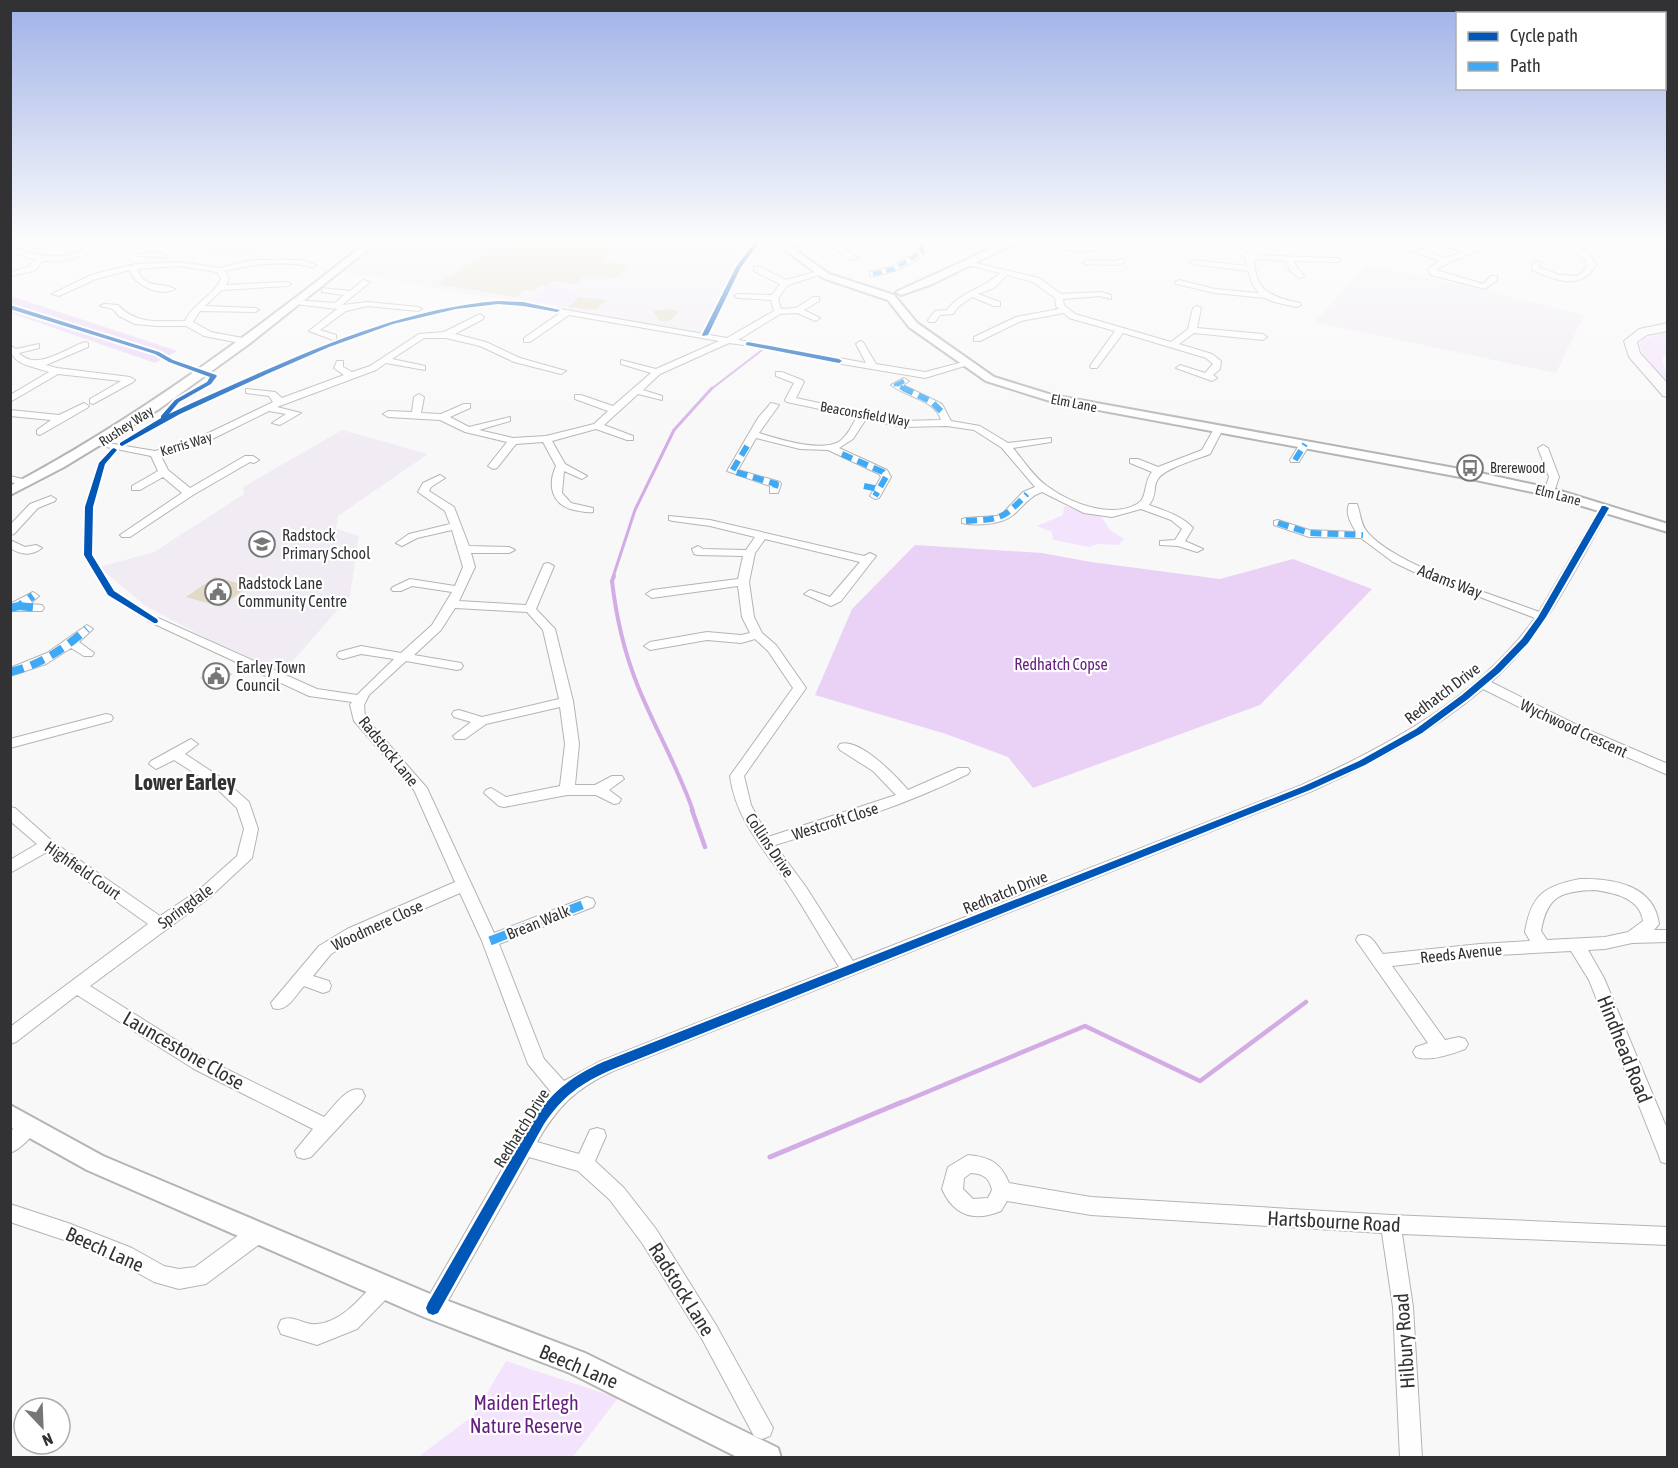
<svg xmlns="http://www.w3.org/2000/svg" width="1678" height="1468" viewBox="0 0 1678 1468" font-family="'Asap Condensed',sans-serif">
  <style>
    .built { fill: #f1ecf3 }
    .green { fill: #f4e3fc }
    .forest { fill: #ead2f6 }
    .lines { fill: none; stroke-linecap: round; stroke-linejoin: round }
    .stream-far4 { stroke: #d3ace6; stroke-width: 2 }
    .stream-far3 { stroke: #d3ace6; stroke-width: 3 }
    .stream-far2 { stroke: #d3ace6; stroke-width: 4 }
    .stream-far1 { stroke: #d3ace6; stroke-width: 4.5 }
    .stream { stroke: #d3ace6; stroke-width: 5 }
    .building { fill: #e2dac6 }
    .minor-casing { stroke: #b5b4b5; stroke-width: 2 }
    .tertiary-casing { stroke: #b5b4b5; stroke-width: 4 }
    .secondary-casing { stroke: #b5b4b5; stroke-width: 2 }
    .minor { fill: #fefefe; fill-rule: evenodd }
    .tertiary { fill: #fefefe; fill-rule: evenodd }
    .secondary { fill: #fbf8fc; fill-rule: evenodd }
    .quiet-far3 { stroke: #3fa9f5; stroke-width: 4.5; stroke-dasharray: 9 4.5; stroke-linecap: butt }
    .quiet-far2 { stroke: #3fa9f5; stroke-width: 6; stroke-dasharray: 11 6; stroke-linecap: butt }
    .quiet-far1 { stroke: #3fa9f5; stroke-width: 8; stroke-dasharray: 14 8; stroke-linecap: butt }
    .quiet { stroke: #3fa9f5; stroke-width: 9; stroke-dasharray: 18 9; stroke-linecap: butt }
    .cycleway-casing { stroke: #fff; stroke-width: 4 }
    .cycleway { fill: #0057b8; fill-rule: evenodd }
    .labels { text-anchor: middle; dominant-baseline: central; stroke-width: 4.5; stroke-linejoin: round; paint-order: stroke }
    .far-street-label { font-size: 14px; fill: #323133; stroke: #fff }
    .far-poi-label { font-size: 14px; fill: #323133; stroke: #fff; text-anchor: start }
    .poi-label { font-size: 16px; fill: #323133; stroke: #fff; text-anchor: start }
    .street-label { font-size: 16px; fill: #323133; stroke: #fff }
    .park-label { font-size: 16px; fill: #631e7f; stroke: #fff }
    .near-street-label { font-size: 20px; fill: #323133; stroke: #fff }
    .near-park-label { font-size: 20px; fill: #631e7f; stroke: #fff }
    .district-label { font-size: 22px; font-weight: bold; fill: #323133; stroke: #fff }
  </style>
  <rect width="100%" height="100%" fill="#f9f8f9"/>
  <path class="built" d="M379,239H759L736,270L703,335L339,271Z
    M1369,265L1474,288L1584,315L1556,373L1314,322Z
    M342,430L428,454L338,516L336,529L359,536L350,596L283,672L213,642L144,605L99,567L154,552L244,494L243,487Z"/>
  <path class="green" d="M206,239C228,239 255,236 275,248C250,260 228,256 201,253L197,248Z
    M546,287L582,291L565,306L529,302Z
    M1667,332V352L1662,360L1667,375V383L1644,355L1639,345L1643,339Z
    M1064,506L1101,516L1110,530L1124,539L1118,545L1098,544L1089,547L1053,540L1052,532L1037,526L1063,515Z
    M506,1361L618,1398L573,1457H418L474,1415Z"/>
  <path class="forest" d="M11,296L177,351L155,363L11,313Z
    M915,545L1042,553L1091,562L1220,579L1293,559L1372,589L1260,705L1033,788L1008,757L946,734L815,695L852,609Z"/>
  <g class="lines">
    <path class="stream-far4" d="M710,390L762,350"/>
    <path class="stream-far3" d="M613,577L635,510L674,430L712,388"/>
    <path class="stream-far2" d="M614,576L612,581C616,616 624,651 637,684C654,727 678,767 693,811"/>
    <path class="stream-far1" d="M692,810L705,847
      M898,1104L1085,1026L1200,1081L1306,1002"/>
    <path class="stream" d="M770,1157L902,1102"/>
  </g>
  <path class="building" d="M479,239H626L602,262L630,265L618,277L584,276L577,284L553,281L547,286L540,285L534,291L523,290L517,297L437,284L486,253L464,251Z
    M579,297L606,300L596,310L568,307Z
    M668,309L679,311L671,320L666,321H660L653,311Z
    M215,577L249,586L221,607L186,597Z
    M217,667L233,674L215,685L200,678Z"/>
  <g class="lines">
    <g class="minor-casing">
      <path id="minor" d="M15,239H28L10,245V241Z
        M97,239H106C89,257 67,262 43,261L34,271L10,276V272L28,267L36,260L10,251V246C43,258 69,264 97,239Z
        M288,239H298L290,245H284V241Z
        M827,239H842L835,242L858,258L851,260L827,244L789,252L785,250Z
        M914,239H922L927,248C922,263 885,276 870,276V272L891,267L919,251Z
        M1125,239H1135C1116,252 1067,255 1048,244L1052,242L1092,246Z
        M1214,239H1224L1252,255L1337,258L1341,260L1337,262L1294,261L1297,268L1304,276L1300,278L1290,271L1287,261L1254,259C1256,292 1271,297 1300,303L1301,305L1297,307L1274,302L1265,298L1215,293L1176,284L1175,282L1179,280L1215,289L1259,293L1253,285L1248,271L1191,264L1190,262L1194,260L1247,266L1246,258Z
        M1381,239H1393L1445,258L1462,252L1424,239H1437L1469,249L1490,241L1546,239L1491,245L1448,263L1436,270L1483,284L1491,276H1497V280L1485,289L1431,275L1428,269L1439,261Z
        M1548,239C1567,239 1586,247 1596,264C1582,292 1555,280 1532,270L1533,263L1537,261L1541,263L1539,267L1560,275L1577,276L1583,272L1588,264C1579,249 1562,247 1548,239Z
        M152,251L168,256L164,258C156,256 140,258 135,255Z
        M1121,259H1124V263L1116,265L1086,264L1082,262L1086,260L1115,261Z
        M252,260H301L316,265L312,267C284,260 253,264 225,271L229,279L226,285L287,282L291,284L287,286L222,290L205,306L255,308L259,310L255,312L200,311L193,322L211,332L248,339V343L245,344L204,336L186,326H158L135,324L119,316L113,309L100,306L104,304L118,305C136,325 160,321 185,321C193,303 213,297 221,279L217,272L179,266L138,269C142,289 162,282 175,289C161,297 134,286 130,270L96,279L59,296L52,294L91,275L136,264L179,262L220,268Z
        M967,261L1039,278L1061,294L1101,292L1111,295V299L1100,296L1063,299L1064,305L1075,314L1171,342L1188,329L1193,308L1197,306L1201,308L1197,328L1263,334L1267,337L1263,340L1194,333L1179,344L1212,354L1221,361L1220,369L1213,375L1217,378L1212,381L1176,368L1180,365L1205,373L1213,364L1206,358L1123,333L1097,368H1091L1090,366L1115,331L1069,318L1064,313L1021,321L980,341H974V337L1016,317L1059,309L1056,306L1055,298L1033,282L1007,275L994,288L978,294L1000,302V306H994L972,297L958,307L953,314L940,315L935,322H929L928,320L935,311L947,310C960,292 983,289 1000,273L967,265Z
        M754,267H760L786,280L823,270V274L788,285L778,298L781,309L796,308L813,297H819V301L804,310L820,318L816,321L797,313L780,314L738,340L751,342V346L729,343L660,374L643,390L662,396V400L638,394L604,425L633,436V440H627L596,429L552,441L565,464L587,476L582,479L564,471L562,493L571,503L593,508V512C586,513 581,511 574,510C552,505 547,486 556,466L543,442L516,444L497,468L493,469L488,466L507,442L465,432L440,420L388,417L383,414L388,411L412,412L414,397L419,394L424,397L421,413L441,414L464,404H470V408L450,417L469,427L510,417V421L479,430L513,438L546,436L594,424L608,411L575,399V395H581L613,406L651,373L621,364V360L656,369L719,341L569,315L530,342H524V338L560,313L554,312V308L727,338L774,311L771,300L738,298L734,296L738,294L772,295L780,284L754,271Z
        M363,280L370,282L342,305L368,302L418,307L422,309L418,311L368,306L346,311L320,330L336,335V339L333,340L309,331L337,309L295,304L291,302L295,300L335,303L344,295L322,292V288L350,291Z
        M480,314L484,317L483,319L455,334L486,342L520,358L566,371L561,374L514,362L480,346L446,338H424L392,359L425,366V370L386,363L376,370L277,407L301,413L280,425L272,423L286,414L269,411L202,444L161,456L168,470L190,488L245,456H253L259,460L254,463L250,462L193,495L130,537H122L120,535L182,493L163,477L140,490H132V486L158,471L151,456L96,445V441L155,451L194,440L273,402L269,396L246,393V389L275,392L282,398L344,375L334,368L337,361H343V367L352,372L370,366L419,334L444,332Z
        M860,341L863,342L876,364L925,372L967,361L971,364L925,378L836,363L835,361L839,358L866,363L856,344Z
        M85,342L88,343V347L46,365L57,368L130,377L135,380L133,382L93,404L90,403V399L121,381L58,374L10,402V395L49,372C32,366 10,365 10,345L16,349L39,344V348L19,353C36,372 66,348 85,342Z
        M776,372H782L802,380L804,382L796,398L902,421L941,420C935,399 907,398 891,385L904,378L909,381L903,385L942,404L951,421L980,426L1008,443L1051,438V442L1013,448C1023,460 1034,477 1047,486C1070,503 1110,519 1137,504C1148,498 1143,483 1152,472L1130,463V459H1138L1158,467L1202,450L1215,427H1221L1223,429L1210,454C1198,459 1163,469 1158,479C1152,488 1158,494 1149,505C1165,511 1181,515 1193,528L1185,541L1203,549L1197,552L1178,546L1160,545V541L1175,540L1182,529L1171,520L1141,509L1112,517L1084,513L1042,492C1028,497 1023,507 1013,515C1001,525 976,526 962,523V519L966,518L997,516L1004,512L1023,492L1035,487L1002,448L974,430L947,426L902,427L866,419L853,439L839,448L887,470L891,477L879,498L875,499L870,496L881,477L879,474L828,450L800,449L756,438L738,470L780,482L781,484L778,493H770V486L727,471L758,418L771,403L779,405L759,433C779,439 821,453 840,441C848,435 852,425 857,417L787,402L785,400L794,383L776,376Z
        M84,403L89,406L87,408L40,435L37,434V430L51,420L10,416V410L59,415Z
        M1305,441L1310,444L1300,460L1299,462H1291L1290,460L1301,442Z
        M1543,445L1548,448L1559,477L1554,492L1549,495L1544,492L1549,477L1538,448Z
        M440,475L445,478L431,487L429,491L454,507L469,546L509,547L515,550L509,553H471L475,567L459,601L526,605L544,564L548,563L554,566L536,609L555,629L573,701L579,744L575,785H595L612,776H622L624,779L609,790L621,799L619,803L614,804L596,795H567L504,807L499,806L484,793L486,790L491,788L506,797L560,786L565,744L560,707L486,724L465,739H455L453,736L471,722L454,717L452,714L454,711L459,710L482,717L559,699L543,630L527,612L455,608L441,630L414,655L461,663L463,666L461,669L457,670L406,661L369,695L364,705L365,717L427,788L494,933L587,897L593,899L595,903L593,907L499,944L544,1059L564,1081L601,1061L839,967C822,940 806,911 788,884C764,849 736,820 730,776L793,688L768,651L755,639L741,643L707,640L650,650L644,646L650,642L707,632L741,635L750,633L742,617L738,586L652,598L646,594L652,590L738,579L743,556L698,555L694,554L692,549L698,546L703,549L746,550L755,537L710,526L673,521L669,520V516L710,520L864,556L870,553L876,556L841,601L831,606L804,594L810,590L830,597L860,562L765,539L755,553L749,582L754,617L762,633L776,645L806,688L744,776L751,805L768,837L896,795L873,771L840,750L838,747L840,744C860,738 896,776 908,790L958,768H968L970,771L968,774C906,805 841,825 775,845L806,887L853,961L1302,785C1389,745 1478,698 1535,618L1414,572L1393,562L1361,538L1309,537L1274,525V521L1278,520L1309,530L1356,532C1351,523 1345,514 1349,504H1357C1361,514 1360,524 1368,533C1400,568 1493,594 1539,612L1600,508L1605,505L1609,506L1610,508C1575,569 1545,636 1491,682L1577,725L1668,764V775L1567,731L1483,689C1431,733 1374,763 1312,791L613,1071C575,1089 558,1106 537,1142L579,1154L590,1130L597,1128L604,1130L606,1136L595,1161L624,1188L656,1229L716,1325L773,1428L770,1436L762,1439L754,1436L702,1339L642,1243L610,1200L578,1171L529,1157L440,1315L433,1318L426,1315L423,1308L426,1301L534,1114L551,1092L528,1064L482,941L460,893L359,937L331,954L313,976L329,981L331,986L329,991L323,993L304,986C295,996 287,1013 273,1008L271,1003L319,946L347,929L455,882L414,790L354,721L350,705L352,702L309,696L148,621L154,617L158,618L317,689L357,695L394,659L361,654L343,659L339,658L337,655L339,652L361,646L401,653L432,625L452,592L412,586L401,591H393L391,589L393,587L410,579L455,586L463,567L452,530L417,538L402,546L396,543L409,534L450,524L445,511L418,492L423,483Z
        M10,476L31,481L32,483L27,486L10,482Z
        M51,496L56,499L55,501L38,508L14,534L10,535V525L30,504Z
        M10,540L25,547L36,545L42,548C32,556 21,555 10,548Z
        M33,592L39,596L30,604L42,605L44,608L42,611H10V604Z
        M87,625L93,629L79,642L94,653L92,656H84L71,648L46,664L10,676V668L47,653Z
        M106,714L111,715L113,718L111,721L10,748V739Z
        M191,739L198,744L185,754L223,779L249,802L258,829L252,858L209,898L90,986L206,1059L324,1117C334,1107 347,1085 362,1090L365,1096L362,1102L311,1157L304,1159L297,1157L295,1151L313,1129L194,1069L77,995L16,1042L10,1044V1027L148,924L47,852L10,873V860L37,844L10,821V807L15,808L52,841L160,916L199,890L237,856L244,829L237,808L213,785L174,760L156,769L149,764L151,761Z
        M1580,879C1613,878 1654,885 1659,924L1654,930H1668V942L1632,943L1605,949L1588,950L1604,978L1668,1131V1164L1661,1162L1659,1156L1589,980L1571,951L1480,956L1392,966L1445,1040L1459,1037L1465,1039L1468,1044L1465,1049C1452,1054 1429,1062 1416,1057L1413,1052L1416,1047L1428,1043L1356,940L1358,936C1371,931 1376,945 1383,954L1480,944L1530,941L1525,932C1531,895 1544,886 1580,879ZM1595,890C1615,893 1640,898 1643,921L1628,932L1605,937L1547,940L1541,931C1547,896 1561,891 1595,890Z
        M29,1118L35,1120L38,1126C33,1136 21,1149 10,1153V1132L23,1120Z
        M968,1155C990,1157 1001,1163 1009,1183L1091,1197L1391,1215L1668,1227V1245L1402,1234L1413,1307L1422,1458H1400L1393,1307L1382,1233L1091,1215L1007,1201L1001,1211C974,1222 954,1216 942,1189L948,1167ZM971,1173C983,1174 989,1177 992,1190L988,1198L973,1199L963,1189L964,1178Z
        M10,1204L68,1223L132,1248L164,1266L179,1269L195,1267L251,1226L258,1224L265,1226L268,1233L265,1240L206,1284L179,1289L154,1282L118,1262L67,1241L10,1222Z
        M385,1276L392,1279L395,1286L392,1293L357,1329L317,1345L281,1334L278,1327L281,1320C294,1314 304,1326 317,1324C343,1322 362,1296 378,1279Z"/>
    </g>
    <g class="tertiary-casing">
      <path id="tertiary" d="M371,239H381L249,344L159,409L64,467L10,495V486C140,417 256,330 371,239Z
        M770,239H780L829,274L894,295L917,323L994,377L1052,395L1471,471L1554,489L1668,524V532L1546,495L1471,479L1050,401L986,381L909,327L888,300L823,278Z
        M1012,239H1024L932,284L901,295L896,292Z
        M10,1105L103,1156L435,1296L585,1353L778,1448L781,1458H739L570,1373L424,1317L87,1170L10,1127Z"/>
    </g>
    <g class="secondary-casing">
      <path id="secondary" d="M1668,323V331L1647,335L1637,342L1640,353L1668,384V397L1663,396L1629,357L1624,341L1639,329Z"/>
    </g>
    <use href="#minor" class="minor"/>
    <use href="#tertiary" class="tertiary"/>
    <use href="#secondary" class="secondary"/>
    <path class="quiet-far3" d="M873,274L894,269L922,252L921,245
      M904,381L896,385L907,390"/>
    <path class="quiet-far2" d="M903,388L932,402L945,415
      M747,446L732,471L776,484L774,491
      M842,454L883,472L886,477L875,496
      M1295,460L1305,444
      M864,486L878,489
      M966,521C1001,519 1002,520 1027,494
      M1278,523L1309,533L1363,535"/>
    <path class="quiet-far1" d="M19,606L38,608
      M10,608L19,606L33,596
      M10,672C40,665 64,649 87,629"/>
    <path class="quiet" d="M490,941L587,903"/>
    <g class="cycleway-casing">
      <path id="cycleway" d="M757,239H762L741,267L708,335L703,336L702,335L736,267Z
        M498,301L523,302L560,310L557,312L523,306L498,304L456,309L393,324L329,347L267,374L180,414L122,446L120,445V443L161,418V416L175,400L207,382L210,377L169,362L155,354L10,309V305L159,352L173,360L216,375L217,376L211,384L179,402L169,414C198,400 227,387 257,374C334,340 413,308 498,301Z
        M748,342L839,359L842,361L839,363L746,345V343Z
        M114,448L117,450L105,464L93,507L92,555L114,591L157,619L158,621L157,623H154L108,595L84,555L85,507L99,463L112,449Z
        M1602,506H1605L1609,508L1546,617L1528,643L1500,672L1468,699L1422,733L1365,765L1310,790L611,1070C581,1083 563,1096 544,1124L438,1313L433,1315L428,1313L426,1308L428,1303L536,1116C555,1089 573,1076 603,1062L1304,786L1359,761L1416,729L1462,695L1494,668L1522,639L1538,617Z"/>
    </g>
    <use href="#cycleway" class="cycleway"/>
  </g>
  <linearGradient id="sky" x2="0" y2="1"><stop stop-color="#9fb1e7"/><stop offset="0.54" stop-color="#fcfcfc"/><stop offset="1" stop-color="#fcfcfc" stop-opacity="0"/></linearGradient>
  <rect width="1678" height="445" fill="url(#sky)"/>
  <defs>
    <g id="bus-ring" transform="scale(1.35)"><circle r="9.5" fill="#fff" stroke="#787778" stroke-width="1.5"/><path d="M-5-6H5V4H4V6H2V4H-2V6H-4V4H-5ZM-3.5-4V0h7V-4ZM-3.5 1.2v1.5H-2V1.2ZM2 1.2v1.5H3.5V1.2Z" fill="#787778"/></g>
    <g id="school-ring" transform="scale(1.35)"><circle r="9.5" fill="#fff" stroke="#787778" stroke-width="1.5"/><path d="M0-5L7-2L0 1L-7-2ZM-4 1L0 2.5L4 1V4Q0 6-4 4Z" fill="#787778"/></g>
    <g id="civic-ring" transform="scale(1.35)"><circle r="9.5" fill="#fff" stroke="#787778" stroke-width="1.5"/><path d="M-.6-6.5H3V-4.5H.6V-3L4-1V1h2V6H-6V1h2V-1L-.6-3ZM-1.2 2.5V6h2.4V2.5Z" fill="#787778"/></g>
  </defs>
  <g fill-rule="evenodd">
    <use href="#bus-ring" x="1470" y="468"/>
    <use href="#school-ring" x="262" y="544"/>
    <use href="#civic-ring" x="218" y="592"/>
    <use href="#civic-ring" x="216" y="676"/>
  </g>
  <g class="labels">
    <g class="far-street-label">
      <text transform="translate(1074 403) rotate(11)">Elm Lane</text>
      <text transform="translate(865 414) rotate(10)">Beaconsfield Way</text>
      <text transform="translate(126 426) rotate(-33)">Rushey Way</text>
      <text transform="translate(186 444) rotate(-17)">Kerris Way</text>
      <text transform="translate(1558 495) rotate(15)">Elm Lane</text>
    </g>
    <g class="far-poi-label">
      <text x="1490" y="468">Brerewood</text>
    </g>
    <g class="poi-label">
      <text x="282" y="535">Radstock<tspan x="282" dy="18">Primary School</tspan></text>
      <text x="238" y="583">Radstock Lane<tspan x="238" dy="18">Community Centre</tspan></text>
      <text x="236" y="667">Earley Town<tspan x="236" dy="18">Council</tspan></text>
    </g>
    <g class="street-label">
      <text transform="translate(1450 581) rotate(21)">Adams Way</text>
      <text transform="translate(1442 693) rotate(-37)">Redhatch Drive</text>
      <text transform="translate(1574 728) rotate(25)">Wychwood Crescent</text>
      <text transform="translate(389 751) rotate(51)">Radstock Lane</text>
      <text transform="translate(835 821) rotate(-18)">Westcroft Close</text>
      <text transform="translate(770 845) rotate(56)">Collins Drive</text>
      <text transform="translate(83 870) rotate(35)">Highfield Court</text>
      <text transform="translate(1005 892) rotate(-22)">Redhatch Drive</text>
      <text transform="translate(185 906) rotate(-36)">Springdale</text>
      <text transform="translate(538 922) rotate(-22)">Brean Walk</text>
      <text transform="translate(377 925) rotate(-25)">Woodmere Close</text>
      <text transform="translate(1461 953) rotate(-6)">Reeds Avenue</text>
      <text transform="translate(521 1128) rotate(-58)">Redhatch Drive</text>
    </g>
    <g class="park-label">
      <text x="1061" y="664">Redhatch Copse</text>
    </g>
    <g class="near-street-label">
      <text transform="translate(1625 1049) rotate(68)">Hindhead Road</text>
      <text transform="translate(184 1050) rotate(30)">Launcestone Close</text>
      <text transform="translate(1334 1221) rotate(3)">Hartsbourne Road</text>
      <text transform="translate(105 1249) rotate(24)">Beech Lane</text>
      <text transform="translate(682 1289) rotate(58)">Radstock Lane</text>
      <text transform="translate(1404 1341) rotate(-94)">Hilbury Road</text>
      <text transform="translate(579 1366) rotate(23)">Beech Lane</text>
    </g>
    <g class="near-park-label">
      <text x="526" y="1402">Maiden Erlegh<tspan x="526" dy="23">Nature Reserve</tspan></text>
    </g>
    <g class="district-label">
      <text x="185" y="782">Lower Earley</text>
    </g>
  </g>
  <rect width="1678" height="1468" fill="none" stroke="#323133" stroke-width="24"/>
  <rect x="1456" y="12" width="210" height="78" fill="#ffffff" stroke="#adadad" stroke-width="1.5"/>
  <rect x="1468" y="32" width="30" height="9" fill="#0057b8" stroke="#adadad" stroke-width="1.5"/>
  <text x="1510" y="42" font-size="18" fill="#323133">Cycle path</text>
  <rect x="1468" y="62" width="30" height="9" fill="#3fa9f5" stroke="#adadad" stroke-width="1.5"/>
  <text x="1510" y="72" font-size="18" fill="#323133">Path</text>
  <g transform="translate(42 1426) rotate(157)"><circle r="28" fill="#ffffff" stroke="#adadad" stroke-width="1.5"/>
  <path d="M0-4.5L10 22L0 15L-10 22Z" fill="#787778"/>
  <text y="-9" font-size="16" font-weight="bold" text-anchor="middle" fill="#323133">N</text>
  </g>
</svg>
